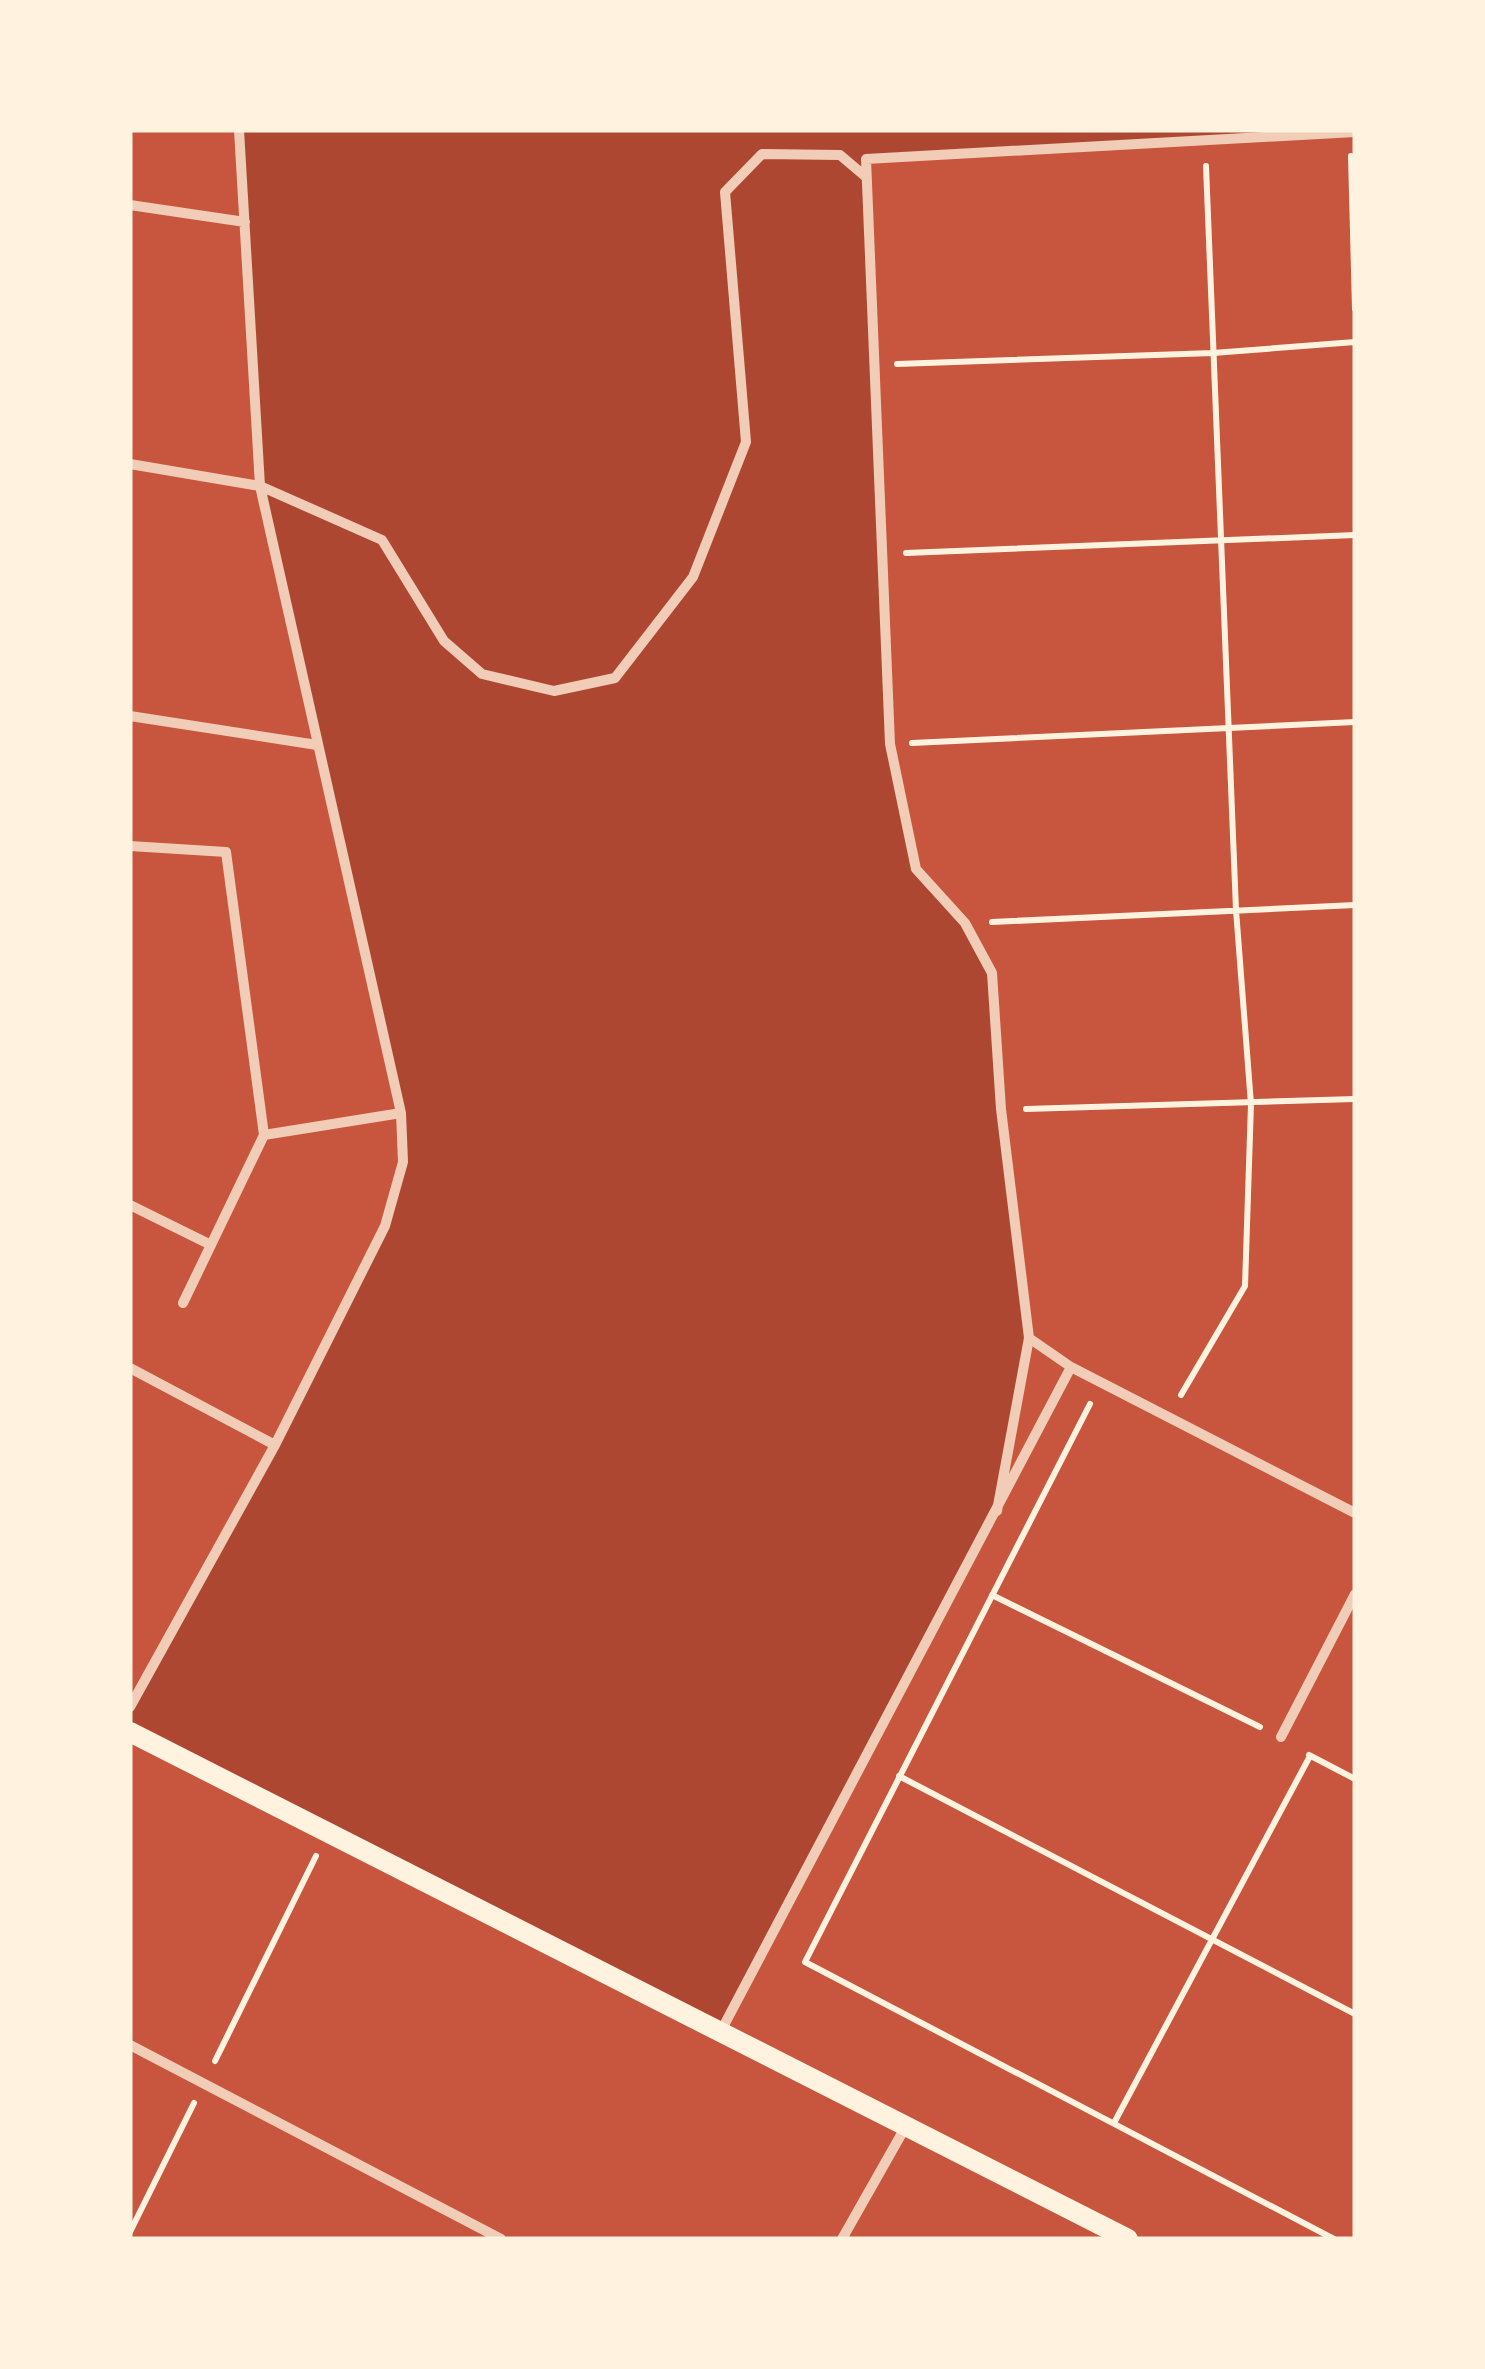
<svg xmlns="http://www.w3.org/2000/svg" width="1485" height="2369" viewBox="0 0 1485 2369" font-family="Arial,sans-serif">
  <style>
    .green { fill: #ae4732 }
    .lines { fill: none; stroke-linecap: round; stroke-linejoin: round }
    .path { stroke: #fff3e0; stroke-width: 6 }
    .minor { stroke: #f1ccb7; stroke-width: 10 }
    .secondary { stroke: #fff3e0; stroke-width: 20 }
  </style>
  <rect width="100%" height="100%" fill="#c8553d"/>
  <path class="green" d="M238,130H1327L866,159L890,744L916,869L965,923L992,973L1029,1338L997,1511L721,2031L130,1732V1707L275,1445L385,1226L403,1162L401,1113L260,486Z"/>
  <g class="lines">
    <path class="path" d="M1351,156L1355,309
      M897,364L1213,353L1355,342
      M906,553L1355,535
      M912,743L1355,722
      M992,922L1355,905
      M1026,1109L1355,1099
      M1181,1395L1245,1286L1251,1104L1236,910L1206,166
      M1090,1404L805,1962L1334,2239
      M992,1595L1260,1727
      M1309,1755L1355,1779
      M899,1776L1355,2014
      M215,2061L316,1856
      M1114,2123L1310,1756
      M130,2232L194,2103"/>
    <path class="minor" d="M130,205L245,222
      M130,464L260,486L382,540L444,641L482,674L554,691L615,678L693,577L746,442L725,192L762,154L840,155L866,177
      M130,716L317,745
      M130,846L226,852L264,1135L183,1303
      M264,1135L401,1113
      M130,1205L211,1245
      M1029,1338L1071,1367L1355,1513
      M130,1368L275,1445
      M997,1511L1029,1338L1001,1109L992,973L965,923L916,869L890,744L866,159L1355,132
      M130,1707L275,1445L385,1226L403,1162L401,1113L260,486L239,130
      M1281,1737L1355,1594
      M721,2031L1071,1367
      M130,2045L501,2239
      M842,2239L906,2126"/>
    <path class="secondary" d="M130,1732L1128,2239"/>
  </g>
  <rect width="1485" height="2369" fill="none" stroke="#fff3e0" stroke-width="265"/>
</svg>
